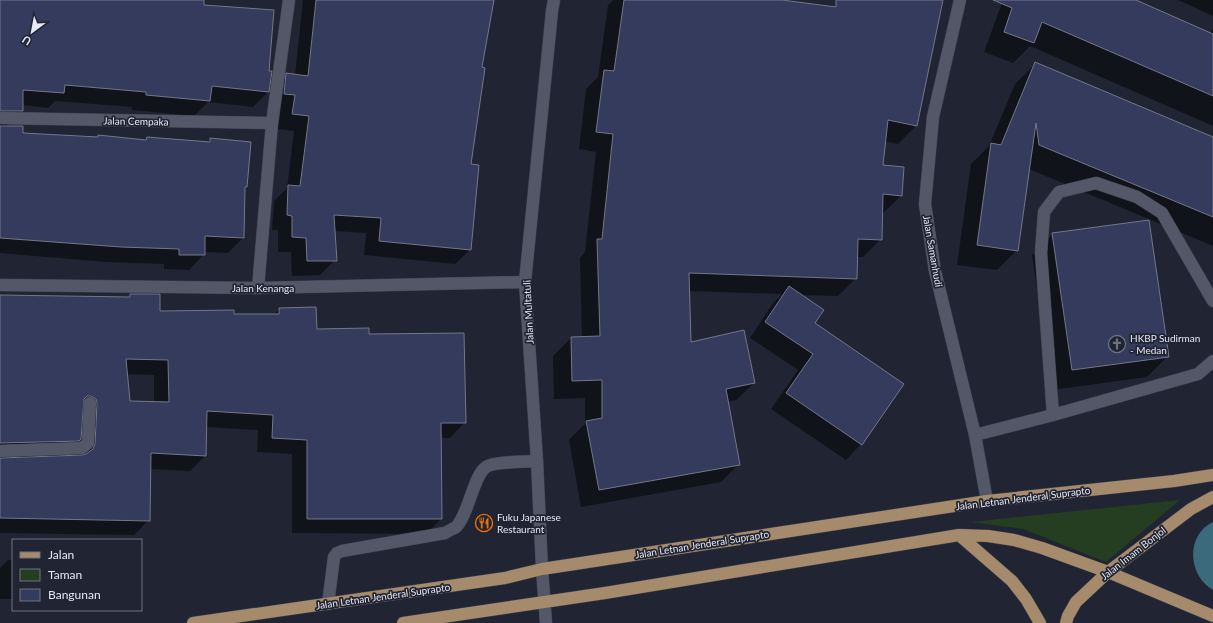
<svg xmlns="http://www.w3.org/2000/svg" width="1213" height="623" viewBox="0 0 1213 623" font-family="Lato,sans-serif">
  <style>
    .green { fill: #253e21 }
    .water { fill: #3b6a7c }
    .shadow { fill: #0007; fill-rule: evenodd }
    .building { fill: #353b5c; stroke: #737789; fill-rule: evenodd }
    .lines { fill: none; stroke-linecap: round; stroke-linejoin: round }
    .lane-casing { stroke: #40424e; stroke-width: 13 }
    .street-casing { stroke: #40424e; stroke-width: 13 }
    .primary-casing { stroke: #40424e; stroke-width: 13 }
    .lane { stroke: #535768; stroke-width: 12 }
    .street { stroke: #535768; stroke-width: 12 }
    .primary { stroke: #a58b6b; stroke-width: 12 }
    .labels { text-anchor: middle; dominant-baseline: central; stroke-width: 3.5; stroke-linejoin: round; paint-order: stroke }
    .street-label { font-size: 10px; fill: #e6e8f3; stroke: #212433 }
    .poi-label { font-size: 10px; fill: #e6e8f3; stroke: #212433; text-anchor: start }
  </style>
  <rect width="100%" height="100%" fill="#212433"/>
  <path class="green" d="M1180,500L1106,562L1023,529L971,522Z"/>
  <path class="water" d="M1213,522V590C1188,576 1185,535 1213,522Z"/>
  <path class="shadow" d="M0,0H203V6L268,92L253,107L208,102L194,116L132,110V107L55,101L48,108L22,105V110L6,127L22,134L97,138L98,136L144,140L147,138L207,143L210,139L247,187L244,189L243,238L228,253L204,252V254L189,270L164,269V264L106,262L0,253Z
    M303,0H493L481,68L470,165L471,249L455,264L364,255L366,233L334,231L335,260L320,275L292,276L291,252H278V230H272L274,201L287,188L294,131L278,129L280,110L269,109L272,89L287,74L295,75Z
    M613,0H774L884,15L886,0H942L916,126L898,144L884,141L882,166L901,196L883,213H881V239L863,257H856V278L838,296L800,295L814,323L861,444L846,460L771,409L798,370L750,338L773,303L782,294L688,291L690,343L754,383L736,400L727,402L739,464L721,482L581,507L569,440L585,424V398L554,399L553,356L571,338H582L580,258L585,252L596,152L579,149L586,89L598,77L608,5Z
    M1003,0H1133L1210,34L1213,28V126L1030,46L1013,63L984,52Z
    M1178,0H1213V16Z
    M1035,64L1213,138V246L1029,169L1017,250L997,270L957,265L971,164L989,146L1015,84Z
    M1053,234L1168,356L1147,377L1052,390L1032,255Z
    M130,295L159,312L233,315H274L279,309L316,330L368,335L465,422L450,438H440L441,519L426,534L292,533V454L257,452L258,430L206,427L205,456L190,471L150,469L149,520L134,535L0,533V296L127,298ZM126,374L154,375V402H129ZM81,415L83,418L82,427H80ZM82,437L80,457H61L64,454Z
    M8,560H13V599H0V568Z"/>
  <path class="building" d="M0,0H204V5L274,10L269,71H272L269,92L212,86L210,101L146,95V92L65,85L64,93L23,90V111H0Z
    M316,0H494L482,67L485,68L471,164L479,165L471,250L379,241L381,218L334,215L337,261H307L306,238L292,237V216L287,215L288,185L300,186L309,116L292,114L295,95L284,94L286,73L308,76Z
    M624,0H782L836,7V0H943L917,126L888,120L883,165L904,167L902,196L883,194L882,240L858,239L857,279L689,273L691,342L744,330L755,383L726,389L740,465L599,490L586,421L602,418V380L572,381L571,337L600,336L597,239H602L613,134L596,132L604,70L614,71Z
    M993,0H1136L1213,34V96L1042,22L1034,43L1004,32L1012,8Z
    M1035,62L1213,137V217L1039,145L1036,123L1018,251L977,245L991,143L1001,145Z
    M0,126H23V133L98,137V135L146,140L147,137L210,142V138L251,142L247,187H245L244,238L205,236V255H179V249L121,247L0,238Z
    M1149,220L1169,357L1072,370L1052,233Z
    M789,286L824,310L815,323L904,384L862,445L786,393L813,354L765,322Z
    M130,294H160V311L234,310V314H279V308L316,307L317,329L369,328V334L464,333L466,423H441L442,519H307V440L272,438L273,415L207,411L206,456L151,453L150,521L0,518V458L82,455L86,454L93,449L95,444L97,403L96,399L91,396H87L84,399L81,439L79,441L0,443V295L130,297ZM126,359L168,360L169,402L130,401Z"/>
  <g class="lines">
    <g class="lane-casing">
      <path id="lane" d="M1053,415L1041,253L1044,212L1059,192L1096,183L1137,197L1162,213L1213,301
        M975,435L1053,415L1198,374L1213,361
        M0,451L82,448L88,443L90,403
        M328,604L334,557L337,553L342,551L445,533C448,531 453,529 456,527C469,514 473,476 486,467C495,461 526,462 537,461"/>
    </g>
    <g class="street-casing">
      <path id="street" d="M960,0L933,117L925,204L935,271L975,435L987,501
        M0,118L272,123
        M0,285L258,288L525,282
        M258,288L272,123L289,0
        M546,623L542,569L537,461L525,282L552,11L554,0"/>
    </g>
    <g class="primary-casing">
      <path id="primary" d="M959,535L1012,581L1026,599L1040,623
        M193,623L505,578L542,569L987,501L1174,481L1213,475
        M403,623L605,593L959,535L988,536L1014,540L1042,548L1108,572L1213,616
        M1066,623L1068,616L1076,602L1108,572L1191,509L1213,497"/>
    </g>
    <use href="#lane" class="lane"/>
    <use href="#street" class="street"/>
    <use href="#primary" class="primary"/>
  </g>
  <defs>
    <g id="church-ring" transform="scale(0.9)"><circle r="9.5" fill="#212433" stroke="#6b7280" stroke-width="1.5"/><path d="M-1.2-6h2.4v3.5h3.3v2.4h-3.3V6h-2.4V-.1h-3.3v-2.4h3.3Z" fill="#6b7280"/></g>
    <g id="restaurant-ring" transform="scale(0.9)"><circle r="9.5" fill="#212433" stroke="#e8710a" stroke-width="1.5"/><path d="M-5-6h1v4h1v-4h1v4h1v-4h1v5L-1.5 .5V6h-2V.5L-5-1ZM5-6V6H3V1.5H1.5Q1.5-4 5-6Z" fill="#e8710a"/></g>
  </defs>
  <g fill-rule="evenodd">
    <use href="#church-ring" x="1117" y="344"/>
    <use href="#restaurant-ring" x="484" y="523"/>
  </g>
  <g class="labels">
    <g class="street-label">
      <text transform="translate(136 121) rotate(1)">Jalan Cempaka</text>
      <text transform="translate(933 251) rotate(80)">Jalan Samanhudi</text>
      <text x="263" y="288">Jalan Kenanga</text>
      <text transform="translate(528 312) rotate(-93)">Jalan Multatuli</text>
      <text transform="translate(1023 498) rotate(-7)">Jalan Letnan Jenderal Suprapto</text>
      <text transform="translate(702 544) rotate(-9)">Jalan Letnan Jenderal Suprapto</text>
      <text transform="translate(1133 553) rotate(-38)">Jalan Imam Bonjol</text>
      <text transform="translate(383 596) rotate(-8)">Jalan Letnan Jenderal Suprapto</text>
    </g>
    <g class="poi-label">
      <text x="1130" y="338">HKBP Sudirman<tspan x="1130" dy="12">- Medan</tspan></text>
      <text x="497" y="517">Fuku Japanese<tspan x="497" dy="12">Restaurant</tspan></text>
    </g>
  </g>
  <rect x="12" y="539" width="130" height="72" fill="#212433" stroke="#707280"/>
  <rect x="20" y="552" width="20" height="6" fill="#a58b6b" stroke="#707280"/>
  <text x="48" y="559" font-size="12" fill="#e6e8f3">Jalan</text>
  <rect x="20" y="569" width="20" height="12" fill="#253e21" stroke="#707280"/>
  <text x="48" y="579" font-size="12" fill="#e6e8f3">Taman</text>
  <rect x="20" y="589" width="20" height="12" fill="#353b5c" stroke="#707280"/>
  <text x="48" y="599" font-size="12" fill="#e6e8f3">Bangunan</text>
  <g transform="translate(32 32) rotate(212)" stroke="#212433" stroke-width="3" paint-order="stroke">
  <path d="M0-3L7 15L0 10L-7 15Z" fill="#e6e8f3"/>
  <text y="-6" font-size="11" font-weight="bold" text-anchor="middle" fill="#e6e8f3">U</text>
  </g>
</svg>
